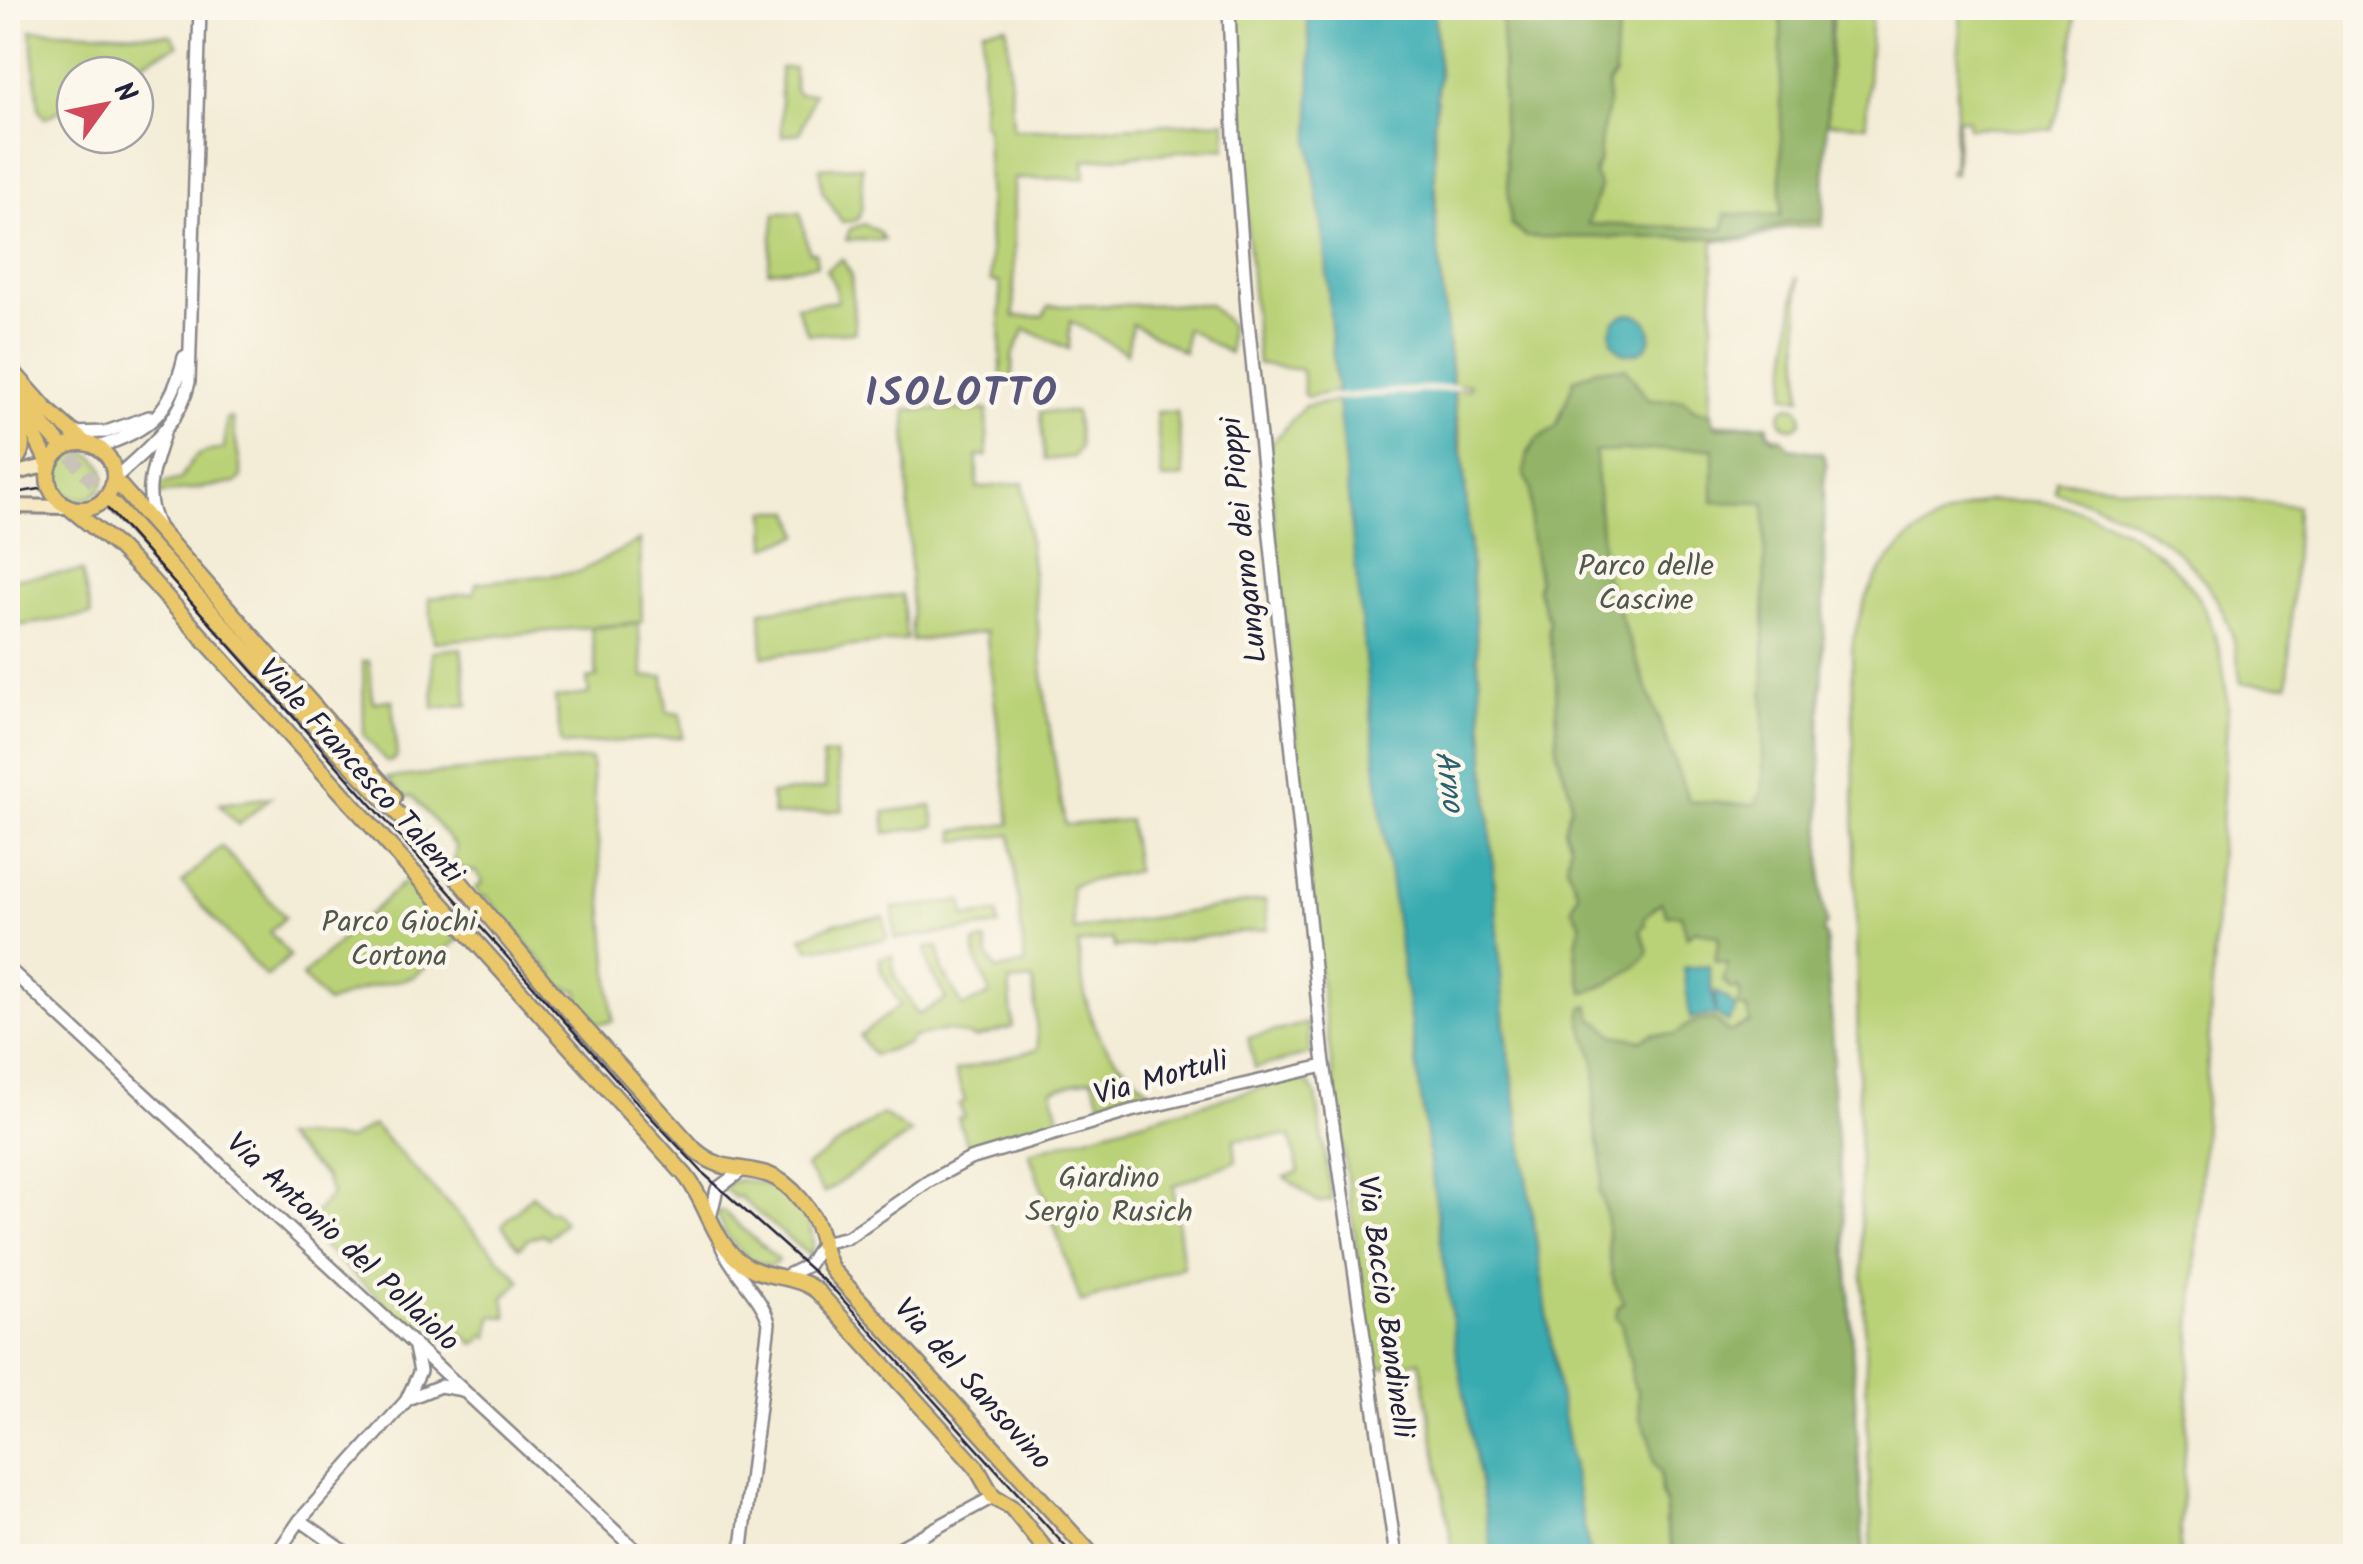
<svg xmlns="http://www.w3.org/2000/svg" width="2363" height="1564" viewBox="0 0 2363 1564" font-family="Kalam,sans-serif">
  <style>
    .green { fill: #bad277; stroke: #6e7a59; stroke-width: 2.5 }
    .forest { fill: #93b468; stroke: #5a6b52; stroke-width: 2.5; fill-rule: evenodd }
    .water { fill: #38abb1; stroke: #2d6676; stroke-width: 2.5 }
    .pier { fill: #f3ecd6 }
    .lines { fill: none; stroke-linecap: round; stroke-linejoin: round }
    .primary-tunnel { stroke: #c9c4b7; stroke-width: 14; stroke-dasharray: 14 7; stroke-linecap: butt }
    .tertiary-casing { stroke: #8a8788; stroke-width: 16 }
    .secondary-casing { stroke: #8a8788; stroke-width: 18 }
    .primary-casing { stroke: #8a8788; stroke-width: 19 }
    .tertiary { stroke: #fff; stroke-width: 11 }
    .secondary { stroke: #f7e9c3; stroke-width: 12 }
    .primary { stroke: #eac769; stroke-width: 14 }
    .tram { stroke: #22223b; stroke-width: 2.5 }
    .labels { text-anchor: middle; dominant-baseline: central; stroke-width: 9; stroke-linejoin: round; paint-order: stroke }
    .street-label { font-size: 30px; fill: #22223b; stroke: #fbf7ec }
    .park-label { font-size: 30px; fill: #50574d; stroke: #fbf7ec }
    .water-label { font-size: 32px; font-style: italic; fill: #2c6070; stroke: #fbf7ec }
    .district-label { font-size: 40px; font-weight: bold; letter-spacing: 2.5px; fill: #5a577d; stroke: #fbf7ec }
  </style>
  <rect width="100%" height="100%" fill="#fbf7ec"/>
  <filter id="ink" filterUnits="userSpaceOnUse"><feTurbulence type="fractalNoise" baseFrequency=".01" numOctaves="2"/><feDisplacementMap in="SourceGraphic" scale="20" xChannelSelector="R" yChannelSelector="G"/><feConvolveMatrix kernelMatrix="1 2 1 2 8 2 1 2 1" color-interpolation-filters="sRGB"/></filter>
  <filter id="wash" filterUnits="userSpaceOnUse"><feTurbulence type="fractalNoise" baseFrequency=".0048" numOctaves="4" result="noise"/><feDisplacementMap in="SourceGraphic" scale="40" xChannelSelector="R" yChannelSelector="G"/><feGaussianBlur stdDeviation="2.25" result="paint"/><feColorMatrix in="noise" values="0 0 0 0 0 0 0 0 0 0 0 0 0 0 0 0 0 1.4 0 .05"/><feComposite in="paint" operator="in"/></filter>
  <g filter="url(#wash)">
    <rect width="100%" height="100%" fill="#f3ecd6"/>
    <path class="green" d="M1236,8H1301L1307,20L1311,60L1310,144L1325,245L1338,391L1308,397L1304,395L1302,370L1258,364L1240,136Z
      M1434,8H1828L1822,114V226L1787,227L1746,241L1714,240L1710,423L1768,425L1769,433L1783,440L1815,796L1828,1072L1860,1556H1588L1558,1389L1505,1027L1463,457L1453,390L1469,389L1470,384L1453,385L1436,227L1434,124L1439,74Z
      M1833,8H1872L1866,125L1827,123Z
      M1961,8H2073C2078,46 2064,93 2052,130L1968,127V119H1958L1955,174H1950V169L1953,168Z
      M1007,26L1013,129H1087L1225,121L1226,148L1084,160L1085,178L1014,179V317L1043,316L1049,306L1209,304L1230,325L1229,353L1186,328L1184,352L1132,324L1127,353L1070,321L1069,349L1025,329L1012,357L1013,381H1001L1000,283L991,281L986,125L982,123L983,29Z
      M31,30L171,35L178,46L156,55L121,75H75V102L45,118L39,109Z
      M780,68H794L795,90L799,94L814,93L800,133L782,136Z
      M862,166V206L858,219L854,221L842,222L822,191L820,168Z
      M775,213H800L809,252H815L817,265L768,271Z
      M864,224L879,232L884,240H846L850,229Z
      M842,259L851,274L855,332L808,334L796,306L838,301L834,284L826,270Z
      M1796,278H1798L1801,398L1785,396Z
      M1340,401L1383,827L1436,1204L1493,1556H1454L1420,1361L1373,1369L1321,987L1267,448L1305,406Z
      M1780 417a11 11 0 1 1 22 0a11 11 0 1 1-22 0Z
      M906,409L987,410V456H977V488L1023,483L1047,712L1065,825L1129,820L1136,871L1071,885L1074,930L1265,900L1268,929L1114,948L1112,939L1078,944C1081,972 1084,1002 1095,1028C1106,1054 1133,1074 1152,1093L1136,1098L1134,1092L1100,1102L1092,1078L1052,1090L1059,1118L971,1145L966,1142L958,1118L964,1116L959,1105L965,1101L955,1071L1038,1049L1033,980L1009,982L1013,1027L976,1038L946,1030L910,1038V1043L873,1055L860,1036L900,1005L881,971L880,958L892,956L895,977L918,1015L946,999L929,967L926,948L938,947L943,971L963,1007L991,994L977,962L974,943L986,941L988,956L997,970L1025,964L1011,835L956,841L954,831L1010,824L986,632L912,641Z
      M1040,412H1075L1080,447L1073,457L1045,460Z
      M1156,412H1177L1184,477L1162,480Z
      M227,418H232L242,477L236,483L157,494V485L181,479C193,454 198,452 224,449Z
      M58 476a23 23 0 1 1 46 0a23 23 0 1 1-46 0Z
      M2056,480L2297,506L2288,685L2241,683C2238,668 2237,651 2233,637C2206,553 2135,512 2055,492Z
      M1987,501C2005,501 2024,500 2042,502C2110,510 2186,559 2211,624C2222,651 2225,678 2228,707L2179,1556H1872L1860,1190L1852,648C1866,567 1909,523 1987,501Z
      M766,511H792L800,535L767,547Z
      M640,540L642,622L434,642L429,598L474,593L476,583L579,572Z
      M82,571L91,615L9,627L8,630V579Z
      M902,595L907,640L763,656L761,611Z
      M638,624L644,677L664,676L667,712L681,714L683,737L564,745L561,742L555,698L589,694L587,679L597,677L591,628Z
      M461,648L468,705L434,708L432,651Z
      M363,661H369L373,702L392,700L397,756L392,761H386L364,735Z
      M836,754L843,810L774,816L771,794L826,788L822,756Z
      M591,759L613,1021C591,1028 586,1019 572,1003L579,999L578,991L558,986L551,979L554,976L486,896L482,898L475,889L483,882L476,872L463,870L454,860L456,847L413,797L404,796L387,778Z
      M271,797L238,825L219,804Z
      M932,806L935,826L886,833L884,812Z
      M221,846L285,917L270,932L290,956L266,977L182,883Z
      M404,882L411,884L461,937L413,977L366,988L327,1003L302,976Z
      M963,901L965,917L997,913L999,926L895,939L893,908Z
      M884,917L887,937L884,940L809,949L802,937L835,923Z
      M1308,1023L1310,1054L1255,1068L1248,1038Z
      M1296,1078L1308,1083L1316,1094L1332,1200L1318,1203L1285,1177L1299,1172L1290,1136L1234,1139L1236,1161L1173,1186L1183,1267L1081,1303L1029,1152Z
      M882,1114L911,1133L824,1193L805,1167Z
      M373,1125L521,1281L504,1297L507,1317L492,1316L489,1338L485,1335L475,1345L460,1332L446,1334L434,1349L303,1228L332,1194L324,1176L283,1138L301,1136L348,1140Z
      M738,1180C777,1180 823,1214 811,1257L738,1196L735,1198L721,1186Z
      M532,1195L549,1212L553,1210L564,1222L548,1238L543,1234L528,1239L519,1248L502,1225Z
      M723,1211L778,1260L776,1263L768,1267C743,1257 724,1239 717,1213Z"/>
    <path class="forest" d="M1502,8H1623L1615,50V75L1608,84V108L1601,136L1599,162L1594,173L1600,187L1588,224L1724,229L1725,214L1781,215V8H1831L1823,221L1788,222L1745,238L1527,237L1511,225L1503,122Z
      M1625,368L1649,400H1684L1694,409L1712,414L1713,424L1718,427L1765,424L1768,434L1775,440L1781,437L1790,448L1822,453L1827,465L1824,483V645L1820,731L1822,901L1827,923L1823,931L1826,937L1834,1061L1831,1068L1848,1271L1864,1556H1674L1665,1522L1666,1505L1661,1494L1660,1473L1654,1463L1650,1438L1640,1419L1638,1392L1631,1380V1364L1621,1323L1616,1317L1618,1307L1624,1303C1601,1270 1615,1226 1599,1191C1608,1170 1597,1143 1594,1122C1592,1101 1599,1079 1594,1059C1590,1038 1578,1030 1583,1007L1589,1005L1592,1017L1614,1035L1642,1040L1652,1034L1675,1035C1690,1022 1693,1020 1715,1020L1729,1032L1750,1023L1748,1010L1737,1006L1741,997L1738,988L1731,989L1723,981L1728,964L1715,961L1719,937L1696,930L1687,937L1681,915H1667L1661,902L1644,918L1645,925L1640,930L1649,952C1641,967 1601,990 1584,992C1575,965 1572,951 1581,925L1572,908L1578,893L1567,866L1570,844L1564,829L1571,805L1570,792L1557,752L1556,675L1548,631L1549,622L1537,589L1539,579L1530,530L1531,489L1524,473L1528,453L1536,440L1556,427L1574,380L1596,369ZM1713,448V502L1765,503L1763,789L1755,805L1689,801L1604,573L1595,452Z"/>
    <path class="water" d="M1301,8H1434L1439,74L1434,124L1436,227L1458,439L1463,457L1505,1027L1558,1389L1590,1556H1493L1456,1348L1383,827L1333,355L1325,246L1310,144L1311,60L1307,20Z
      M1611 334a20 20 0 1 1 40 0a20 20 0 1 1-40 0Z
      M1709,966L1715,1012L1716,992L1729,1000L1736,1010L1728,1022L1716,1015L1690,1018L1684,968Z"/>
    <path class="pier" d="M1458,384V390L1335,400L1334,395Z"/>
  </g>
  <g filter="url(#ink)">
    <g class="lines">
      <path class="primary-tunnel" d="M57,441L113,504"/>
      <g class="tertiary-casing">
        <path id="tertiary" d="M1229,8L1234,136L1247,310L1323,1056L1396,1556
          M71,433L106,432L149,417
          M97,447C150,432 172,410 184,357
          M114,479C144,451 180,425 189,382L200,8
          M158,526C141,491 154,467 164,433
          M8,968L642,1556
          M710,1218L717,1189L741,1171
          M722,1247C734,1274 763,1298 769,1323L741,1556
          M784,1277L808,1265L822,1243L848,1237L929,1181L970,1159L1131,1111L1324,1066
          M410,1398L440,1386L463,1390
          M300,1520L351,1556
          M275,1556L300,1520L406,1401L420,1371L414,1343
          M884,1556L993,1497"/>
      </g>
      <g class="secondary-casing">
        <path id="secondary" d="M8,475L49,465
          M8,506L65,507"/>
      </g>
      <g class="primary-casing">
        <path id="primary" d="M8,366L46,409L85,443
          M8,386L57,441
          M8,403L34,434L49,465
          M48 476a33 33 0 1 1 66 0a33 33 0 1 1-66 0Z
          M8,467C29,452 23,434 11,416
          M114,479L394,797
          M113,504L337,750L442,860L554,994L695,1150C722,1173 740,1165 769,1175C791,1183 814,1212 820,1234C824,1248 825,1259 833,1271L1093,1556
          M71,509L117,546L151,580L685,1175C709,1204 712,1244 745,1265C769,1280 797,1274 818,1292L976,1467L993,1497L1011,1507L1051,1556"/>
      </g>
      <use href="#tertiary" class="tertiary"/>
      <use href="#secondary" class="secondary"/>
      <use href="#primary" class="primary"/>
      <path class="tram" d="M8,494L40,489
        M108,509L632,1097L704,1174L836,1292L1074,1556"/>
    </g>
  </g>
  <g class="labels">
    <g class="street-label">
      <text transform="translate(1245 540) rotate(-96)">Lungarno dei Pioppi</text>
      <text transform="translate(360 772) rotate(48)">Viale Francesco Talenti</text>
      <text transform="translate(1161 1079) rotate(-15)">Via Mortuli</text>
      <text transform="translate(342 1243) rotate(43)">Via Antonio del Pollaiolo</text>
      <text transform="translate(1384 1307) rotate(82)">Via Baccio Bandinelli</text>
      <text transform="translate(972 1385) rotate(48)">Via del Sansovino</text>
    </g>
    <g class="park-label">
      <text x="1646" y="567">Parco delle<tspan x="1646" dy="34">Cascine</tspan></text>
      <text x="399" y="923">Parco Giochi<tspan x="399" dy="34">Cortona</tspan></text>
      <text x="1109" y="1179">Giardino<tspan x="1109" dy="34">Sergio Rusich</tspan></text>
    </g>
    <g class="water-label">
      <text transform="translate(1448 781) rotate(82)">Arno</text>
    </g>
    <g class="district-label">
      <text x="962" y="395">ISOLOTTO</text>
    </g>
  </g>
  <rect width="2363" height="1564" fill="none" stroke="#fbf7ec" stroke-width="40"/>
  <g transform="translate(105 105) rotate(57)"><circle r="48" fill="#fbf7ec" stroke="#a4a2a5" stroke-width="2.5"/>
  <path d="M0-8L18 38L0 25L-18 38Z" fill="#d1495b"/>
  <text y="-15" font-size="28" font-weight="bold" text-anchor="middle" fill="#22223b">N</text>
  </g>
</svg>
